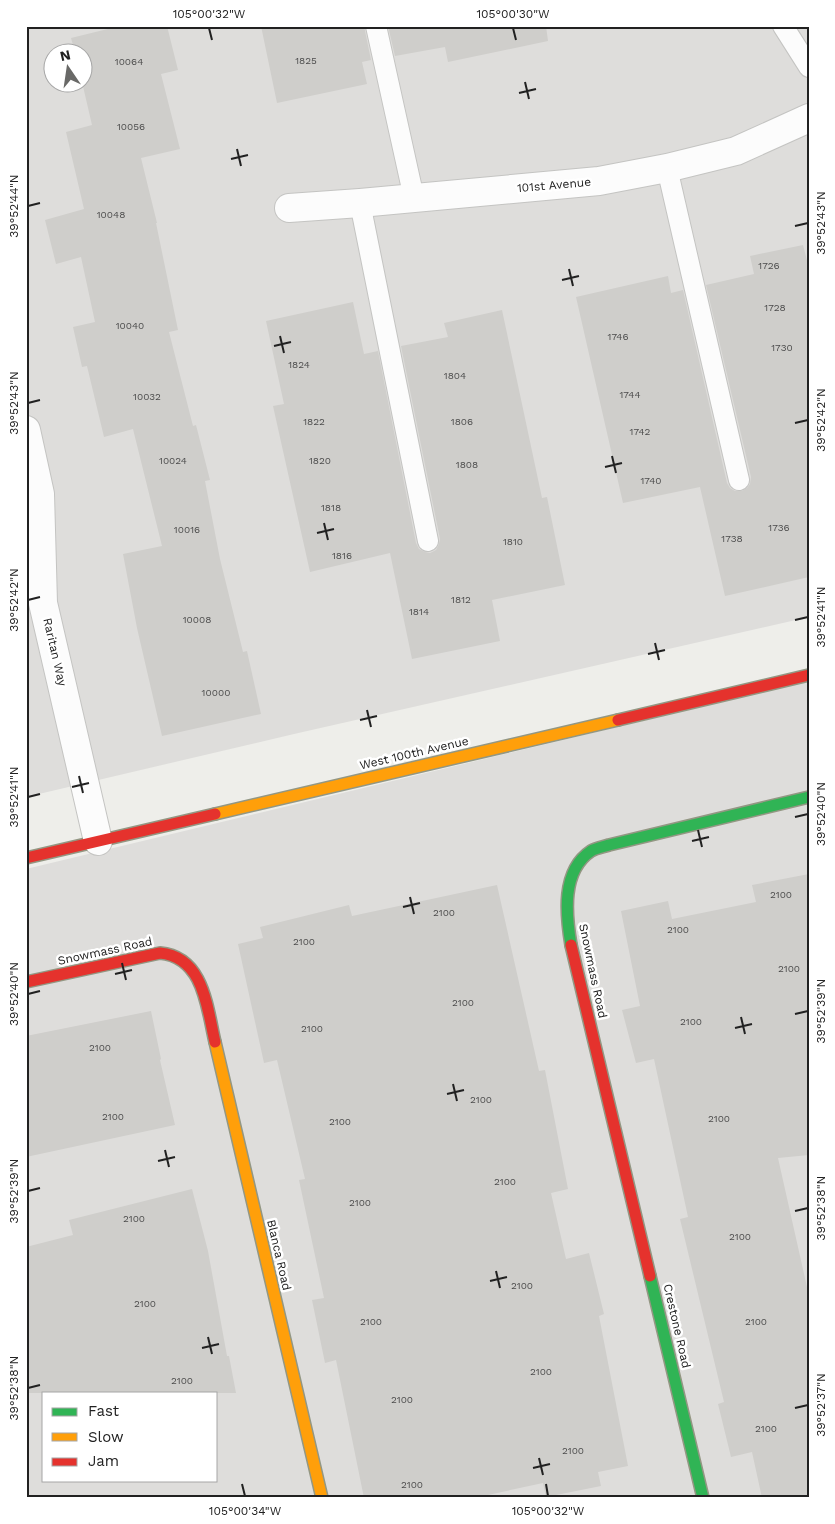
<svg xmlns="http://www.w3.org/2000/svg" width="835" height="1524" viewBox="0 0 835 1524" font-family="'Work Sans',sans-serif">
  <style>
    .residential { fill: #dedddb; fill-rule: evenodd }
    .building { fill: #cfcecb }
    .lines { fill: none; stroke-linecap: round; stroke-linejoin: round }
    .lane-casing { stroke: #c4c4c2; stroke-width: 22 }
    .street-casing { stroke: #c4c4c2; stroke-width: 30 }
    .fast-casing { stroke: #939783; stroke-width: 14 }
    .slow-casing { stroke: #939783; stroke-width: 14 }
    .jam-casing { stroke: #939783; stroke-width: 14 }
    .lane { stroke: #fcfcfc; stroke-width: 20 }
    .street { stroke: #fcfcfc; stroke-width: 28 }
    .fast { stroke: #30b455; stroke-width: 11 }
    .slow { stroke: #ff9f0a; stroke-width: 11 }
    .jam { stroke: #e5322d; stroke-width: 11 }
    .ticks { fill: none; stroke: #212121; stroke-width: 2 }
    .labels { text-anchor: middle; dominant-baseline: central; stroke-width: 5; stroke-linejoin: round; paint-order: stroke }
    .number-label { font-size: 10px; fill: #4c4c4c }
    .street-label { font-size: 12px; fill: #212121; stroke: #fff }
    .neatline { fill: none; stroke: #212121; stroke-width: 2 }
    .ticks-label { font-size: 12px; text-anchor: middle; fill: #212121 }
  </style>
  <rect width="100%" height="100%" fill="#eeeeea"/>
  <path class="residential" d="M26,26H809V617L294,734L26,797ZM52,52H82V82H52Z
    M809,681V1498H26V869ZM44,1393H216V1480H44Z"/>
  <path class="building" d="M120,26H167L178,70L161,74L180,149L141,158L157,223H156L178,330L169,332L193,426L196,425L210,480L205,481L220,559L243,652L247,651L261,714L162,736L137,628L123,554L162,546L133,429L104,437L87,366L82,367L73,327L95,322L81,257L56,264L45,220L84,209L66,132L92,125L82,82V52H75L71,38Z
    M261,26H364L371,60L362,62L367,84L277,103Z
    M388,26H546L548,41L448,62L445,47L395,56Z
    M803,245L809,268V577L725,596L700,487L623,503L576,297L668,276L671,293L683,290L727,483L730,488L735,491H742L747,488L750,484L751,477L706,285L754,274L750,256Z
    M353,302L364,354L378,351L416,543L419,549L425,552L430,553L436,550L439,544L440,539L401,346L448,337L444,323L502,310L542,498L547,497L565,585L492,600L500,641L412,659L390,553L310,572L273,406L284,404L266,321Z
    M809,874V1155L778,1158L809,1296V1498H762L752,1452L731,1457L718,1404L724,1402L680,1219L688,1217L654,1059L636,1063L622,1010L640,1006L621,911L668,901L672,919L756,902L752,885Z
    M497,885L539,1071L545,1070L568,1189L551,1193L566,1259L589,1253L604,1314L599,1316L628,1466L598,1472L601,1486L546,1497L543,1483L474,1498H364L336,1360L325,1363L312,1300L324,1298L299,1180L305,1179L277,1060L264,1063L238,944L263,938L260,927L349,905L352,916Z
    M151,1011L161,1059L160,1060L175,1125L26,1157V1036Z
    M192,1189L208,1251L227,1356H229L236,1393H26V1247L73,1235L69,1220Z"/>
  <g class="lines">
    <g class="lane-casing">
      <path id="lane" d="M376,26L414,198
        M783,26L809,67
        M667,168L739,480
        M360,203L428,541"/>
    </g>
    <g class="street-casing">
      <path id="street" d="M289,208L360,203L599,181L667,168L736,151L809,118
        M26,430L40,494L43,603L98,841"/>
    </g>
    <g class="fast-casing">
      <path id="fast" d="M571,945C566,915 561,871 591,851C596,848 603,847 609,845L809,797
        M650,1276L703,1498"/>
    </g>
    <g class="slow-casing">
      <path id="slow" d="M215,814L618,720
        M215,1042L322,1498"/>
    </g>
    <g class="jam-casing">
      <path id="jam" d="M618,720L809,675
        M26,858L215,814
        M571,945L650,1276
        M26,982L160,953C204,957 207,1008 215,1042"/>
    </g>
    <use href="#lane" class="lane"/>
    <use href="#street" class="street"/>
    <use href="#fast" class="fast"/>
    <use href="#slow" class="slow"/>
    <use href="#jam" class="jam"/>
  </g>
  <path class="ticks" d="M209,28L212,40M513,28L516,40M525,82L529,99M519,93L536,89M237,149L241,166M231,159L248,155M28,206L40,203M795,226L808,223M569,269L573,286M562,280L579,276M280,336L284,353M274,346L291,342M28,403L40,400M795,423L808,420M612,456L616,473M605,467L622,463M324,523L328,540M317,533L334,529M28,600L40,597M795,620L808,617M655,643L659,660M648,654L665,650M367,710L371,727M360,720L377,716M79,776L83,793M72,787L89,783M28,797L40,794M795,817L808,814M698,830L702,847M692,841L709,837M410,897L414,914M403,907L420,903M122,963L126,980M115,974L132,970M28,994L40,991M795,1014L808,1011M741,1017L745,1034M735,1028L752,1024M453,1084L457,1101M447,1094L464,1090M165,1150L169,1167M158,1161L175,1157M28,1191L40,1188M795,1211L808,1208M496,1271L500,1288M490,1281L507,1277M208,1337L212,1354M202,1348L219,1344M28,1388L40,1385M795,1408L808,1405M539,1458L543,1475M533,1468L550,1464M242,1484L245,1496M546,1484L548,1496"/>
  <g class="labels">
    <g class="number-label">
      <text x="306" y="60">1825</text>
      <text x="129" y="61">10064</text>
      <text x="131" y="126">10056</text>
      <text x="111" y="214">10048</text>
      <text x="769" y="265">1726</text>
      <text x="775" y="307">1728</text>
      <text x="130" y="325">10040</text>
      <text x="618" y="336">1746</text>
      <text x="782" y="347">1730</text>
      <text x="299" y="364">1824</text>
      <text x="455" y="375">1804</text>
      <text x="630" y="394">1744</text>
      <text x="147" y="396">10032</text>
      <text x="314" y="421">1822</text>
      <text x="462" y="421">1806</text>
      <text x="640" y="431">1742</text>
      <text x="173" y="460">10024</text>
      <text x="320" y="460">1820</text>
      <text x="467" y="464">1808</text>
      <text x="651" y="480">1740</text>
      <text x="331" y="507">1818</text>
      <text x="779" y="527">1736</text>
      <text x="187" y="529">10016</text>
      <text x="732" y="538">1738</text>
      <text x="513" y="541">1810</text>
      <text x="342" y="555">1816</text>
      <text x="461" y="599">1812</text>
      <text x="419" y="611">1814</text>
      <text x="197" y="619">10008</text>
      <text x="216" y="692">10000</text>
      <text x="781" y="894">2100</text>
      <text x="444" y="912">2100</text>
      <text x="678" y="929">2100</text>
      <text x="304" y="941">2100</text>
      <text x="789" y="968">2100</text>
      <text x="463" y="1002">2100</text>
      <text x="691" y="1021">2100</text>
      <text x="312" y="1028">2100</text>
      <text x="100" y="1047">2100</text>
      <text x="481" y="1099">2100</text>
      <text x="113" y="1116">2100</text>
      <text x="719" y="1118">2100</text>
      <text x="340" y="1121">2100</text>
      <text x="505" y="1181">2100</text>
      <text x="360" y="1202">2100</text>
      <text x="134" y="1218">2100</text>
      <text x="740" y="1236">2100</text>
      <text x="522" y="1285">2100</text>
      <text x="145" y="1303">2100</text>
      <text x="371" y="1321">2100</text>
      <text x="756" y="1321">2100</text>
      <text x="541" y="1371">2100</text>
      <text x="182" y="1380">2100</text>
      <text x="402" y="1399">2100</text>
      <text x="766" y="1428">2100</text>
      <text x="573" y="1450">2100</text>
      <text x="412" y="1484">2100</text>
    </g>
    <g class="street-label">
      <text transform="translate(554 185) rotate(-5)">101st Avenue</text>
      <text transform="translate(55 652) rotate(77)">Raritan Way</text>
      <text transform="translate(414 753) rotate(-13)">West 100th Avenue</text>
      <text transform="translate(105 951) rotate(-12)">Snowmass Road</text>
      <text transform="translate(593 971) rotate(78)">Snowmass Road</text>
      <text transform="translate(279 1255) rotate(77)">Blanca Road</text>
      <text transform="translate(677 1326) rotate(77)">Crestone Road</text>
    </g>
  </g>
  <rect width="835" height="1524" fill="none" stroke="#ffffff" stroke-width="55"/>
  <rect x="42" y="1392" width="175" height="90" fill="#ffffff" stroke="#a6a6a6"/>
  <rect x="52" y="1408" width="25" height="8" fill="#30b455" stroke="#a6a6a6"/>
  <text x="88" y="1416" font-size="15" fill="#212121">Fast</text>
  <rect x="52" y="1433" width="25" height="8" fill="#ff9f0a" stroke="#a6a6a6"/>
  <text x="88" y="1442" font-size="15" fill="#212121">Slow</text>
  <rect x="52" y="1458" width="25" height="8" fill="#e5322d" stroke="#a6a6a6"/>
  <text x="88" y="1466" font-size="15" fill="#212121">Jam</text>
  <g transform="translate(68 68) rotate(347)"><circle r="24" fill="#ffffff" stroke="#a6a6a6"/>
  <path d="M0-4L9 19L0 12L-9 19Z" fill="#696967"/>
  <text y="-8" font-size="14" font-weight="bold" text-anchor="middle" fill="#212121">N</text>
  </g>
  <rect x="28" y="28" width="780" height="1468" class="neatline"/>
  <g class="ticks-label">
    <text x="209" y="18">105°00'32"W</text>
    <text x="513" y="18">105°00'30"W</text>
    <text transform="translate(14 206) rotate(-90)" y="4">39°52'44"N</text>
    <text transform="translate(821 223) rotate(-90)" y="4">39°52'43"N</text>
    <text transform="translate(14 403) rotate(-90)" y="4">39°52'43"N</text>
    <text transform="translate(821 420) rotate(-90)" y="4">39°52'42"N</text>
    <text transform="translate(14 600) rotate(-90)" y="4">39°52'42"N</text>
    <text transform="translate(821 617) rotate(-90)" y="4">39°52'41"N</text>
    <text transform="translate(14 797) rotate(-90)" y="4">39°52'41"N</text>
    <text transform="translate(821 814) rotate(-90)" y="4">39°52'40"N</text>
    <text transform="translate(14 994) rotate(-90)" y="4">39°52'40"N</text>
    <text transform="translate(821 1011) rotate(-90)" y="4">39°52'39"N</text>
    <text transform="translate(14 1191) rotate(-90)" y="4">39°52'39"N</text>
    <text transform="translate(821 1208) rotate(-90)" y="4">39°52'38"N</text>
    <text transform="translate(14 1388) rotate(-90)" y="4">39°52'38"N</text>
    <text transform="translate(821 1405) rotate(-90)" y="4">39°52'37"N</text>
    <text x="245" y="1515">105°00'34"W</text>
    <text x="548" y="1515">105°00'32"W</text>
  </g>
</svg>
